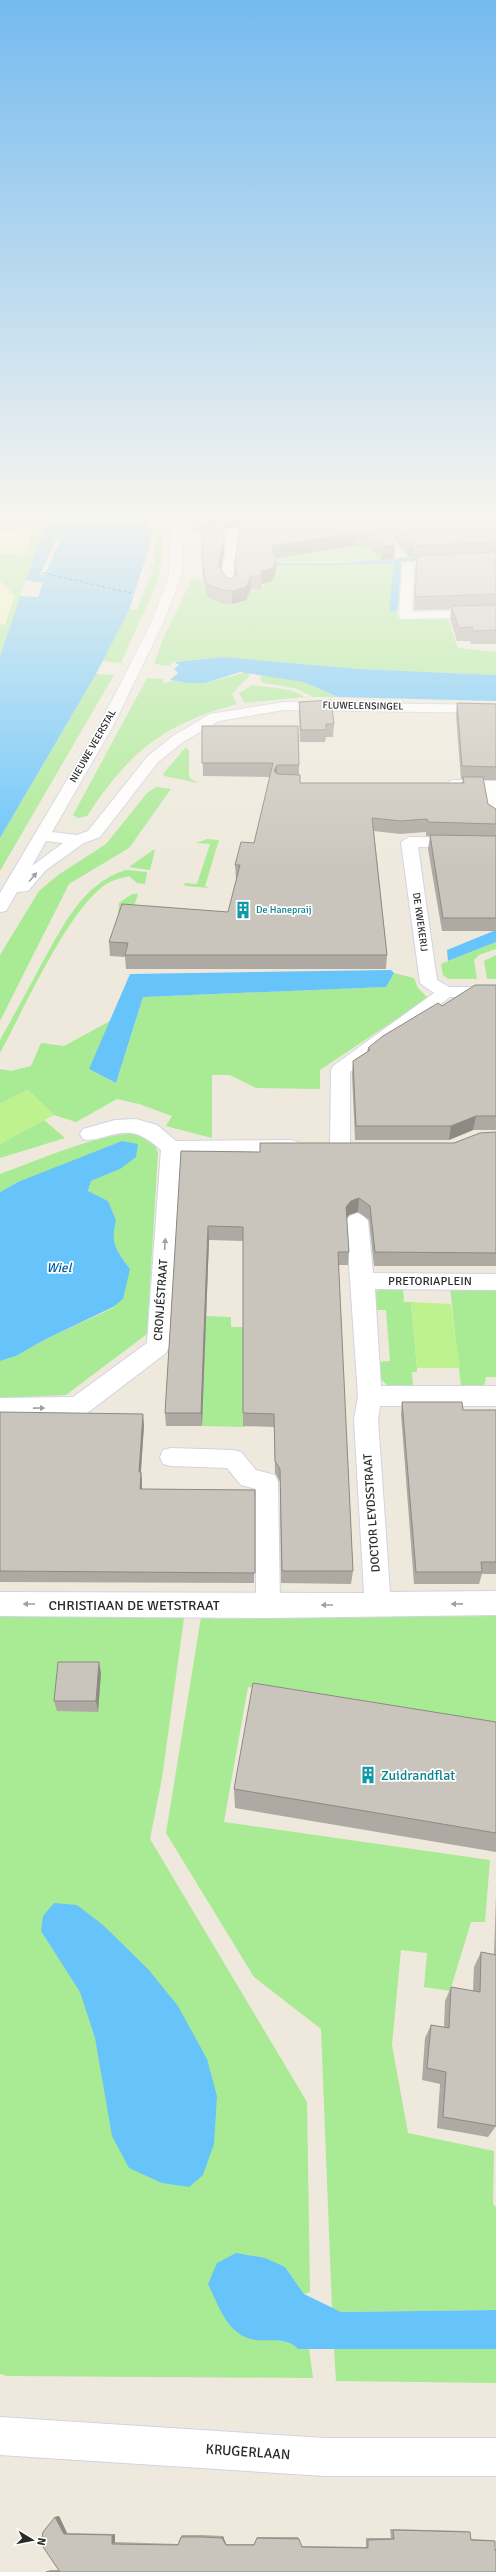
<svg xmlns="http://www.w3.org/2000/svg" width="496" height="2572" viewBox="0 0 496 2572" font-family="Signika,sans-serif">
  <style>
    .green { fill: #a9ea94 }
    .sand { fill: #f6f3bd }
    .pitch { fill: #bef28f }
    .water { fill: #66c4fa }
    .pier { fill: #eee9dc }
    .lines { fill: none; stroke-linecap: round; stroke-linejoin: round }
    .ferry { stroke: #015faa; stroke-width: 1; stroke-dasharray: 3 2.5; stroke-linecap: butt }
    .pedestrian-casing { stroke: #d1d3e5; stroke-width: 2 }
    .minor-casing { stroke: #d1d3e5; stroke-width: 2 }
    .secondary-casing { stroke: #d1d3e5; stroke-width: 2 }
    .pedestrian { fill: #fff; fill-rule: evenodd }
    .minor { fill: #fff; fill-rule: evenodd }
    .secondary { fill: #fff; fill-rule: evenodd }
    .wall { fill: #aea9a2; fill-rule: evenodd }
    .shaded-wall { fill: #8d8a84 }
    .building { fill: #cac5bc; stroke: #8d8a84 }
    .oneway { fill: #a0a0a0 }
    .labels { text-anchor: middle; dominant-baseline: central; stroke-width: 3.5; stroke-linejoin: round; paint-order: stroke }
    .far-street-label { font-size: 10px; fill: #2b2b2b; stroke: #fff }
    .far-culture-label { font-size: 10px; fill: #0d838f; stroke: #fff; text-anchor: start }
    .street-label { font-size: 12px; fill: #2b2b2b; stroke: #fff }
    .water-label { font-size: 13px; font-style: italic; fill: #015faa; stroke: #fff }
    .near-street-label { font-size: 14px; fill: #2b2b2b; stroke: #fff }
    .near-culture-label { font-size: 14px; fill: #0d838f; stroke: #fff; text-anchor: start }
  </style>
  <rect width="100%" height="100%" fill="#eee9dc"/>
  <path class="green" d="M34,514L44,519L45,524L0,656V515Z
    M155,533H162V556L158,581L121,663L102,661L129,610H137L153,569L149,567L154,563Z
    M321,543L371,546L367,547L369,550H373L382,560L271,563L270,547Z
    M400,564L402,567L397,612L399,619H448L458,648L496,652V675L359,669L224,657L172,662L170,666L154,664L163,639L192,579L210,580L205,589H263L264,579L277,572L261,566Z
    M244,673H250L249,676L232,694L237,704C162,725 130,751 87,816L78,818L73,815L147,678L164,679L163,683L172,681L205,683Z
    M96,674L114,675L0,871V838Z
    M262,674L304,682L338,697H313L295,688L263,683L260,680Z
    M253,685L291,690L305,697L245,703L239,693Z
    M186,747L189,751V776L191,779L199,783L164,776L163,774Z
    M156,787L171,789L129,848L69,884L0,1021V955L39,891L58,875L106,844L147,793Z
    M207,839L219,840L205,886L210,888L185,886L184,883L197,884L210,844L196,843Z
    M153,850H155L150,870L129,867Z
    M126,870L147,872L145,884L137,883L129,876C122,878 115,879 108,883C70,905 23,1011 0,1053V1040C14,1015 28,990 41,965C62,928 82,883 126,870Z
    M132,894H138L131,916L118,915L119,903Z
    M496,942V949L479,955L474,960L477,979H448L443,975L441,964Z
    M496,955V979H487L484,961Z
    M394,973L414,978L418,988L428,998L320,1070V1089L256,1088L230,1075H212V1138L166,1126L172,1116L139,1104L117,1099L76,1122L54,1115L28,1090L0,1104V1069L11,1071L31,1066L41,1043L64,1046L112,1020L89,1069L116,1083L143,997L386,987Z
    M44,1120L65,1138L0,1158V1144Z
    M137,1133L154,1143L158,1153L147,1334L66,1395L0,1398V1361L16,1356L44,1340L113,1308L130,1269L115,1249L112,1234L116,1220L108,1201L88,1192L91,1181L120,1169H54L18,1182L0,1192V1174C42,1159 93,1135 137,1133Z
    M382,1287H403L404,1302H411L417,1368V1372H412L413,1386L387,1385L381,1379L378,1362L390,1361L386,1310H374L372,1295Z
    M450,1288H496V1377H486L484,1387L461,1386Z
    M206,1316L231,1317V1327H247L245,1427L202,1426Z
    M211,1610L214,1619L496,1616V1725L248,1687L224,1822L490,1860L485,1922H471L450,1991L424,1987L427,1953L401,1950L392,2045L408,2133L494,2151L493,2204L496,2207V2310L341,2312L332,2308L321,2029L254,1977L166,1833L202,1611Z
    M0,1613L184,1618L162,1778L150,1839L307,2102L310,2292L304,2294L285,2267L245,2337L291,2342L298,2349H309L313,2378L7,2376L0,2374Z
    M334,2349H496V2383L336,2381Z"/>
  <path class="sand" d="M32,530L26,555L0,554V531Z
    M0,581L15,596L5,625L0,624Z"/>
  <path class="pitch" d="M28,1090L54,1115L0,1144V1104Z
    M411,1302L451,1304L460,1368H417Z"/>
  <path class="water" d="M34,514H144L149,528L153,533L150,534L152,538L129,610L96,674L0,838V656L45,524L44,519Z
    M496,551L440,560L400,562L402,567L397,611L389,612L394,564L262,566L261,563H336Z
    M224,657L359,669L496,675V701L338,697L304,682L240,672L205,683H189L170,680L178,673L174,669L179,665L175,662Z
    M496,930V942L448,961L447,950Z
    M391,970L394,973L386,987L143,997L116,1083L89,1069L130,974Z
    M122,1141L138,1144L136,1157L120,1169L91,1181L88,1191L108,1201L116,1220C110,1244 116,1250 130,1269L123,1299L113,1307L44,1340L16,1356L0,1361V1192L18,1182Z
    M54,1903L77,1905L103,1925L148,1969L178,2006L207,2059L217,2096L214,2144L203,2175L189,2187L162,2183L129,2168L112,2136L95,2038L80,1992L41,1931L43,1916Z
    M236,2253L265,2258L285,2267L304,2294L341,2312L496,2310V2349H298C284,2334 262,2345 245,2337C225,2328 217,2302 208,2284L217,2263Z"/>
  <path class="pier" d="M57,537H62L45,575H40Z
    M26,580L43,583L38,597L20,596Z"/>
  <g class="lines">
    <path class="ferry" d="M43,573L131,593"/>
    <g class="pedestrian-casing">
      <path id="pedestrian" d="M171,1448L233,1450L241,1452L256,1470L275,1475L278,1482L280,1606L277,1614L268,1617L259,1614L256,1606V1489L241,1485L227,1468L171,1466L163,1464L160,1457L163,1450Z"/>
    </g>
    <g class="minor-casing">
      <path id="minor" d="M268,524L272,525V529L238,535V553L232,579L237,587L231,591L227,590L220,579L226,553V537L178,539L172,536L178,533H208Z
        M408,561L414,565L412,612L496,609V617L401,619L399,616L402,565Z
        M455,780L496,781V822L488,817L482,789L450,787L448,784L450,781Z
        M409,837L496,838V848L418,847L437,980L449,987H496V997H450L350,1072V1147L347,1152L340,1154L333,1152L330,1147L331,1070L333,1066L434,993L420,983L401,842Z
        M136,1119L157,1125L176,1141L291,1140L298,1142L301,1147L298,1152L291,1154L181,1155L169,1347L166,1353L86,1414L78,1417L0,1418V1398L73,1397L147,1343L161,1150C140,1132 131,1129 104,1137C96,1139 91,1141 83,1139L80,1134L83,1129L115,1120Z
        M357,1213L364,1216L368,1221L373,1273L496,1274V1290L375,1289L381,1386H496V1406H380L378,1420L390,1592L496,1591V1615L268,1618L0,1616V1592L364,1593L354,1420L358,1396L346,1221L350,1216Z
        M0,2417L325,2438H496V2476H325L0,2455Z"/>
    </g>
    <g class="secondary-casing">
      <path id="secondary" d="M172,514H184L181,576L164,621L113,726L52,832L77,835L88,831L148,756L173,736L210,714L284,702L496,705V713L284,710L219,721L183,742L158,762L100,837L84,843L46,870L28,891L17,892L6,911L0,912V893L99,726L152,621L169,576ZM46,841L63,843L32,866Z"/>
    </g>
    <use href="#pedestrian" class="pedestrian"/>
    <use href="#minor" class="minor"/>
    <use href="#secondary" class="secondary"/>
  </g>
  <path class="wall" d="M192,514H370L394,558L382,560L367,546H353L276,558V572L272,581L262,584V589H251L246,600L232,604H223L207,597L202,572V531H193ZM239,526V540L234,565V577L232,579L226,577L221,569L224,553V529Z
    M373,514H496V644H471L470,641H457L450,619L451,609L414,610L416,559H412V556L409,557Z
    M299,702L334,724L333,737H326L325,742H300L299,714Z
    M457,703L496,704V780H483L488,804L496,809V931H442L428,849L430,836H426V832L400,834L374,831L387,955L386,969H126L125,957L110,956L109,942L228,912L237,878H236L235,865L254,843L270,777L203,776L202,726L299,765V775L300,783H462L463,779H461L456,716Z
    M496,985V1130H473L449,1140H355L352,1075L353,1061L367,1052L368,1048L442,1006Z
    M496,1132V1266H374L369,1220L358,1212L349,1215L346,1219L349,1252L348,1265H338L353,1571L351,1584L281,1583L280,1482L275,1473L274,1427L243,1426V1241L209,1240L202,1426H166L165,1413L181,1151L260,1152L454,1143Z
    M402,1402L463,1410H496V1574H482L479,1584H414L401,1414Z
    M0,1412L144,1425L141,1472L142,1483V1489L255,1490L254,1583L0,1582Z
    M101,1673L98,1712L57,1711L54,1701Z
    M496,1722V1852L235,1808L234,1789Z
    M496,1895V2126L488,2137L437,2128L440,2084L422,2080L425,2038L431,2025L444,2027L445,2001L451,1987L473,1991L474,1967L481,1952L494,1954Z
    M59,2516L67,2533L115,2534V2542L178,2544L181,2537L182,2535H202L223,2536L226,2544H254L257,2537H298L302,2546L366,2547V2538H391L390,2529L466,2531L470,2532L471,2539L490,2540L495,2541V2549H496V2572H46L50,2570H58L55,2517Z"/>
  <path class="shaded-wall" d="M233,514H310L224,529V553L219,579L208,532V519Z
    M354,533L353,546L271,559V546Z
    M410,543H413L412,556L409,557Z
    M395,545L394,558L382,560L383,546Z
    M276,559V572L272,581L262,584L261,571Z
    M251,576V589L246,600L232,604V591Z
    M277,765V779L274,771Z
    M476,1116L473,1130L449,1140L451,1126Z
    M359,1198L358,1212L349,1215L344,1221L346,1207L351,1201Z
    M208,1226L209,1240L202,1426L201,1413Z
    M143,1414L144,1425L140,1482L139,1472Z
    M141,1472L142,1483L141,1499L140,1489Z
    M99,1662L101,1673L98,1712L96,1701Z
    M59,2516L67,2533L64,2534L55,2517Z
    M115,2534V2542L112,2544V2535Z
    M223,2536L226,2544V2545L222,2538Z"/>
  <path class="building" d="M192,514H233L208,519L192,518Z
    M293,514H370L395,545L383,546L367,533H354L271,546L276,559L273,568L261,571L262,576H251L246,587L232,591L223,590L206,584L202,559V528L224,525V540L218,565L226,577L232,579L238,574L234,565L239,540V523Z
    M385,514H496V542L413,546V543H410Z
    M496,552V594L415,597L417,556Z
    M496,605V630L473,631L472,627L459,628L451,606Z
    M331,700L334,724H326V730H301L299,702Z
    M457,703L496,704V767L462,766Z
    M202,726H298L299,765H277L274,771L277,774L300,775V783H464L463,777H483L488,804L496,809V824L428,822L427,819L401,821L372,818L387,955H125L128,943L109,942L122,904L228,912L240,865H235L241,842L254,843L273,763H202Z
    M430,835L496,836V918H443Z
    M475,985H496V1116H476L451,1126H356L353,1061L370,1050L368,1048L383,1036L438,1003L442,1006Z
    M496,1132V1253L375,1252L370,1206L359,1198L351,1201L346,1207L349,1252H338L353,1571H282L280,1469L275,1461L274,1414L243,1413V1227L208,1226L201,1413H165L181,1151L260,1152V1143H454L480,1133Z
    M402,1402H462L463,1410H496V1562H481L482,1572H416Z
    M0,1412L143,1414L139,1472H141L140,1489L255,1490V1573L0,1571Z
    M58,1662H99L96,1701H54Z
    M253,1683L496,1722V1833L234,1789Z
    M481,1952L496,1955V2126L443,2117L446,2072L427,2068L431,2025L449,2028L451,1987L480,1992Z
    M55,2517L64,2534L112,2535V2544L178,2545L181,2537H202L222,2538L226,2545H254L257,2538L299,2539L302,2547L368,2548V2540L394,2539L393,2530L470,2532L471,2540L495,2541V2550H496V2572H46H60L41,2544L43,2532Z"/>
  <defs><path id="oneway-solid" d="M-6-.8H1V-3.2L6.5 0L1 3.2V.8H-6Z"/></defs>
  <g class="oneway">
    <use href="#oneway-solid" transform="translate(33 877) rotate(-50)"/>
    <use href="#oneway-solid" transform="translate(165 1244) rotate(-86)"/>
    <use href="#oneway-solid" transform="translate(39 1408) rotate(-1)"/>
    <use href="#oneway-solid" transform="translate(29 1604) rotate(-180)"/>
    <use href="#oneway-solid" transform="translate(457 1604) rotate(179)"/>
    <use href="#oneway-solid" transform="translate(327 1605) rotate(180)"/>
  </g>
  <linearGradient id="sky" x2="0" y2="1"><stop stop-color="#74baef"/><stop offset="0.59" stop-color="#f7f5ef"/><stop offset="1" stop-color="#f7f5ef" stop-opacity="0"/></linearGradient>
  <rect width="496" height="874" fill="url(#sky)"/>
  <defs>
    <g id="building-bare" transform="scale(1.38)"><path d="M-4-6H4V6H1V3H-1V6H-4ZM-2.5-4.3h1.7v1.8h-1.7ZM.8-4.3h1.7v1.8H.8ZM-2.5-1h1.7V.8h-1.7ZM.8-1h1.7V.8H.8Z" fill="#0f9aa8" stroke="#fff" stroke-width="2.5" paint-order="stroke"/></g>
  </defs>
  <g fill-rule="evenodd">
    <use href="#building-bare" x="243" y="910"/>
    <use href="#building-bare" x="368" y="1775"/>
  </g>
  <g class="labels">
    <g class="far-street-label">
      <text transform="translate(363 706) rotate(1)">FLUWELENSINGEL</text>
      <text transform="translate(93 746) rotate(-60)">NIEUWE VEERSTAL</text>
      <text transform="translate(420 922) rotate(82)">DE KWEKERIJ</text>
    </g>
    <g class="far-culture-label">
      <text x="256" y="910">De Hanepraij</text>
    </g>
    <g class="street-label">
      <text x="430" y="1281">PRETORIAPLEIN</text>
      <text transform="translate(161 1300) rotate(-86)">CRONJÉSTRAAT</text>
      <text transform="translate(372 1513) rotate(-94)">DOCTOR LEYDSSTRAAT</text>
    </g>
    <g class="water-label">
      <text x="59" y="1268">Wiel</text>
    </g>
    <g class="near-street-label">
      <text x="134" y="1605">CHRISTIAAN DE WETSTRAAT</text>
      <text transform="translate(248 2452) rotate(4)">KRUGERLAAN</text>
    </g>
    <g class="near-culture-label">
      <text x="381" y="1775">Zuidrandflat</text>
    </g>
  </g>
  <g transform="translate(32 2540) rotate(100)" stroke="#ffffff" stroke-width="3" paint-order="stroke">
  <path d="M0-3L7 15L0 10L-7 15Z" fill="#2b2b2b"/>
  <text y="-6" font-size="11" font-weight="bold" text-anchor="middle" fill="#2b2b2b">N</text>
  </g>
</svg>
